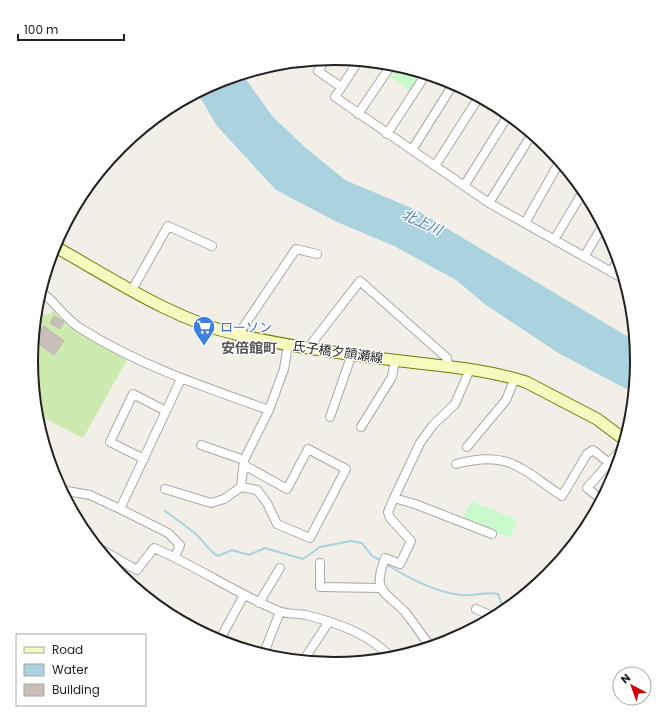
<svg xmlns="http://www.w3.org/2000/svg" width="668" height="722" viewBox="0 0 668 722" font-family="Poppins,'Noto Sans JP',sans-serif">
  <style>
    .grass { fill: #cdebb0 }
    .park { fill: #c8facc }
    .water { fill: #aad3df }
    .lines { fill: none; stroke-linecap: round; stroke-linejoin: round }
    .stream { stroke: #aad3df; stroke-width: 2 }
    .building { fill: #c7bfb8; stroke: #c4b6ab }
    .street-casing { stroke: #a9a9a9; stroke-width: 10 }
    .secondary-casing { stroke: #707d05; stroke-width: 13 }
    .street { stroke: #fff; stroke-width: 8 }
    .secondary { stroke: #f7fabf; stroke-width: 11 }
    .labels { text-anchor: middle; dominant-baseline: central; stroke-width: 3; stroke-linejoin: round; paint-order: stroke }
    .shop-label { font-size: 13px; fill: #366cbe; stroke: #fff; text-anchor: start }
    .street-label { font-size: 13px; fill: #222; stroke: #fff }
    .water-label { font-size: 14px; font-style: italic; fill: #4a7aab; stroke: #fff }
    .neighbourhood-label { font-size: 14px; font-weight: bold; fill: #555; stroke: #fff }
    .rim { fill: none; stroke: #222; stroke-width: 2 }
  </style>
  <rect width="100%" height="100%" fill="#f2efe9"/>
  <path class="grass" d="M55,309L94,340L127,360L83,438L36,414L31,361L35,317L50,314Z"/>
  <path class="park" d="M398,65L423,73L410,90L390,77Z
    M471,501L517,520L510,538L463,518Z"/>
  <path class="water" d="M242,74L273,117L307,149L345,180L416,210L635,341L637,361L634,393L560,354L486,305L456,280L394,246L337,222L276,190L217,126L197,92L218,81Z"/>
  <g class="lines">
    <path class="stream" d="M165,511C176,519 188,527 198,536C205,543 209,551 218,556L232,550L249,555L265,548L303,559L320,547L351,541L362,543L372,556L382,561
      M386,564C408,578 434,592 461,595C473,597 485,591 498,594L502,605L506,610"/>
  </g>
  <path class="building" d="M54,316L64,322L60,329L50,323Z
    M44,326L64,341L54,355L40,345L31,357L34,328L39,332Z"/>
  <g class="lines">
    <g class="street-casing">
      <path id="street" d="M326,59L318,71L341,87
        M359,60L335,97L489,203L624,279
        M358,114L392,64
        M387,134L426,74
        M412,150L454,83
        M435,166L479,97
        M464,186L509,114
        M489,203L532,134
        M525,223L560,161
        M554,240L584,190
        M584,257L603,225
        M611,272L618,260
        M132,290L168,226L212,246
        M40,291C55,301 64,318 80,328C138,365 204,387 269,410L284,369L288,345
        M238,335L296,249L317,254
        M308,348L360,281L447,358L448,366
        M470,369L455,404L433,425L420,443L394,498L415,504L492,534
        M330,417L352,354
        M361,427L392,377L395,360
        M201,445L244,460
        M467,447L506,400L515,378
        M144,459L110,442L133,394L166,411
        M456,464C509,450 520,468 562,496L587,454L593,450L609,463
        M241,487L244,460L269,410
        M165,489L211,503L224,499L241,487L257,490L267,503L277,524L310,538L346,469L308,449L287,489L244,465
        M61,490L90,495L120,509L168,533L180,545L175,557
        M394,498L388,512L390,518L411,541L400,564L385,558C372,593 384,590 405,612C414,623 422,636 431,647
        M602,500L587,488L618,453
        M120,509L181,379
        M97,547L137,570L154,548C196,566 234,592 276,610C286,615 296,613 306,615C338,623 369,634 392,658
        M320,563V587L382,588
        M259,603L280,568
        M476,609L494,617
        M219,641L244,595
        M263,655L280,612
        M303,661L328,623"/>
    </g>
    <g class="secondary-casing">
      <path id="secondary" d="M54,246C113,279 173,320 239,335C292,347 347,354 401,361C443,366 486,369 526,382L597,419L625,440"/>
    </g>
    <use href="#street" class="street"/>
    <use href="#secondary" class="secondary"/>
  </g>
  <defs>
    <g id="supermarket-pin" transform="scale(1.15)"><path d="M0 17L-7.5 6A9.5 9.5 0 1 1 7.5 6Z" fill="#3f7fe0" stroke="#fff"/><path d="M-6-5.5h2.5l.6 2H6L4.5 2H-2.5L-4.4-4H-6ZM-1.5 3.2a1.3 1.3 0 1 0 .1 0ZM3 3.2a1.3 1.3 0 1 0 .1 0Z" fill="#fff"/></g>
  </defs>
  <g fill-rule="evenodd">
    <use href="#supermarket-pin" x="204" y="327"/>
  </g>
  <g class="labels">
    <g class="shop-label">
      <text x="220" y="327">ローソン</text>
    </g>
    <g class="street-label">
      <text transform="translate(338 352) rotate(8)">氏子橋夕顔瀬線</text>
    </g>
    <g class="water-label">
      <text transform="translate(422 222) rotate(25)">北上川</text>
    </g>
    <g class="neighbourhood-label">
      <text x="249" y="348">安倍館町</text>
    </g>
  </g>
  <path d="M0 0H668V722H0ZM38 361a296 296 0 1 1 592 0a296 296 0 1 1-592 0Z" fill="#fff" fill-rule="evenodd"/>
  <path class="rim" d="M38 361a296 296 0 1 1 592 0a296 296 0 1 1-592 0Z"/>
  <rect x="16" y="634" width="130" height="72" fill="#ffffff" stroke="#a7a7a7"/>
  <rect x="24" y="647" width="20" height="6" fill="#f7fabf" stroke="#a7a7a7"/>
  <text x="52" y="654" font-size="12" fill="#222222">Road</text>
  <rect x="24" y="664" width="20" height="12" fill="#aad3df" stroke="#a7a7a7"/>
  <text x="52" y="674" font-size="12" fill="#222222">Water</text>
  <rect x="24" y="684" width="20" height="12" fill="#c7bfb8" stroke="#a7a7a7"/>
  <text x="52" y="694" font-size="12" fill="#222222">Building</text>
  <g transform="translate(632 686) rotate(319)"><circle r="19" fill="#ffffff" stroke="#a7a7a7"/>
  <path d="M0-3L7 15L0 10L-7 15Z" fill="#d40000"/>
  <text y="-6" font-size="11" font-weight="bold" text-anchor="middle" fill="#222222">N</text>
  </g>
  <path d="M18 34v6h106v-6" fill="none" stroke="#222222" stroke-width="2"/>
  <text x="24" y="34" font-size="12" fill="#222222" stroke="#ffffff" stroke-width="3" paint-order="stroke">100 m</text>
</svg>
